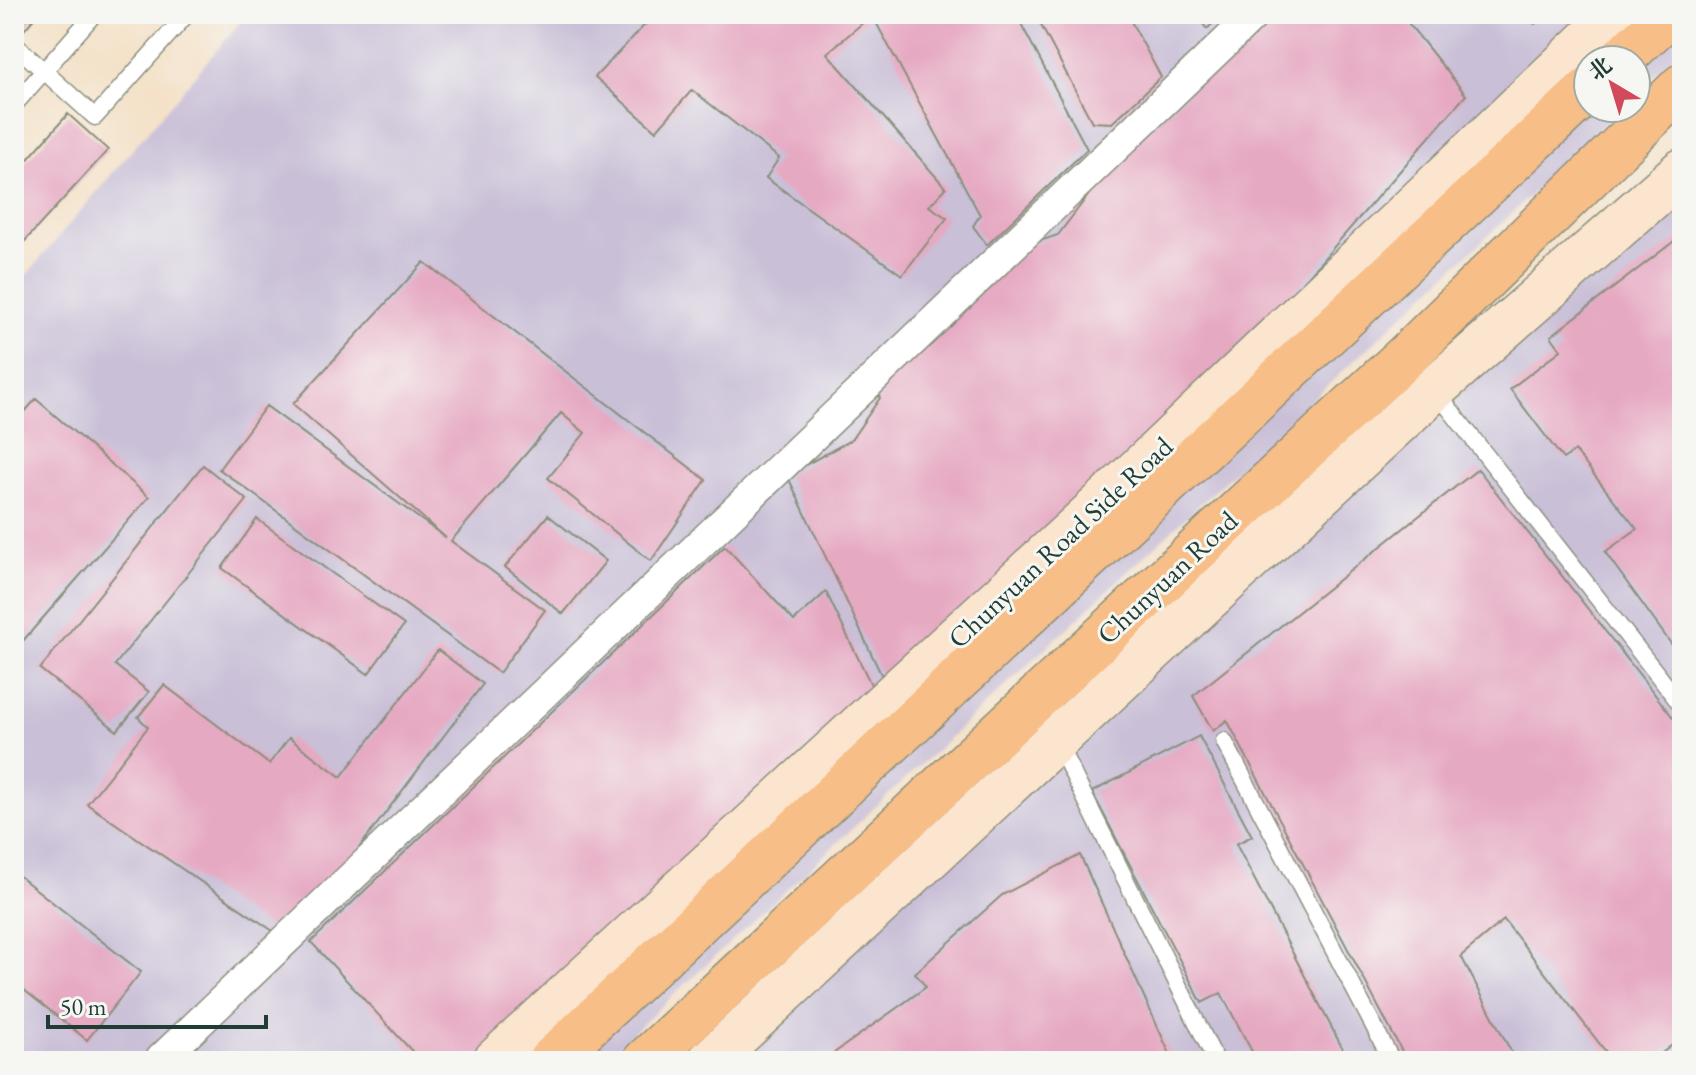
<svg xmlns="http://www.w3.org/2000/svg" width="1696" height="1075" viewBox="0 0 1696 1075" font-family="'EB Garamond','Noto Serif SC',serif">
  <style>
    .industrial { fill: #c9bfd7 }
    .building { fill: #e6a9c2 }
    .lines { fill: none; stroke-linecap: round; stroke-linejoin: round }
    .lane-casing { stroke: #8a8f7e; stroke-width: 19 }
    .street-casing { stroke: #8a8f7e; stroke-width: 33 }
    .secondary-casing { stroke: #8a8f7e; stroke-width: 47 }
    .primary-casing { stroke: #8a8f7e; stroke-width: 47 }
    .lane { stroke: #fff; stroke-width: 16 }
    .street { stroke: #fff; stroke-width: 30 }
    .secondary { stroke: #fce5cf; stroke-width: 44 }
    .primary { stroke: #f7be87; stroke-width: 44 }
    .labels { text-anchor: middle; dominant-baseline: central; stroke-width: 6; stroke-linejoin: round; paint-order: stroke }
    .street-label { font-size: 28px; fill: #1f3d34; stroke: #f6f6f2 }
  </style>
  <rect width="100%" height="100%" fill="#f6f6f2"/>
  <filter id="ink" filterUnits="userSpaceOnUse"><feTurbulence type="fractalNoise" baseFrequency=".0125" numOctaves="2"/><feDisplacementMap in="SourceGraphic" scale="16" xChannelSelector="R" yChannelSelector="G"/><feConvolveMatrix kernelMatrix="1 2 1 2 8 2 1 2 1" color-interpolation-filters="sRGB"/></filter>
  <filter id="wash" filterUnits="userSpaceOnUse"><feTurbulence type="fractalNoise" baseFrequency=".006" numOctaves="4" result="noise"/><feDisplacementMap in="SourceGraphic" scale="32" xChannelSelector="R" yChannelSelector="G"/><feGaussianBlur stdDeviation="1.8" result="paint"/><feColorMatrix in="noise" values="0 0 0 0 0 0 0 0 0 0 0 0 0 0 0 0 0 1.4 0 .05"/><feComposite in="paint" operator="in"/></filter>
  <g filter="url(#wash)">
    <rect width="100%" height="100%" fill="#f4e1c7"/>
    <path class="industrial" d="M247,14H1682V49L1636,94V60H1588V108H1621L1508,217L603,1061H14V290Z
      M1682,187V1061H717Z"/>
    <g id="blocks">
      <path class="building" d="M14,14H38L24,30L14,22Z
        M655,14H1016L1087,149L987,245L973,226L980,215L872,15L827,53L946,188L929,206L947,218L902,275L766,178L779,158L692,90L656,131L595,77Z
        M1035,14H1127L1161,77L1112,123L1092,122Z
        M1195,14H1223L1207,29Z
        M1273,14H1401L1466,95L1246,348L887,687L787,475L851,440L880,398L876,390L1019,248L1058,235L1112,164Z
        M1520,14H1543L1535,24Z
        M68,114L108,150L14,253V175Z
        M1682,235V659L1605,552L1637,529L1575,451L1563,459L1510,389L1561,350L1551,336Z
        M424,262L706,480L651,561L548,478L585,433L561,413L451,541L545,610L499,673L219,469L266,406L446,538L293,404Z
        M36,399L149,497L14,651V424Z
        M203,465L247,500L115,665L149,692L117,731L40,669Z
        M1478,469L1682,729V1037L1652,1061H1613L1504,920L1461,956L1516,1061H1407L1227,720L1213,731L1193,696Z
        M548,515L606,561L563,614L505,567Z
        M257,519L404,625L368,674L222,568Z
        M725,546L794,621L826,592L878,699L483,1061H421L311,942Z
        M438,650L483,684L343,869L276,933L87,804L148,727L138,717L164,685L269,764L289,738L341,777Z
        M1199,736L1252,836L1236,844L1349,1061H1257L1221,993L1202,1003L1092,792Z
        M1080,855L1173,1061H823L926,987L915,973L1002,895Z
        M14,872L141,972L87,1040L14,982Z"/>
    </g>
  </g>
  <g filter="url(#ink)">
    <use href="#blocks" fill-opacity="0" stroke="#8a8f7e" stroke-width="2"/>
    <g class="lines">
      <g class="lane-casing">
        <path id="lane" d="M14,44L95,117L187,14
          M14,105L94,14
          M1434,389L1682,706
          M1224,741L1392,1061
          M1058,744L1216,1061"/>
      </g>
      <g class="street-casing">
        <path id="street" d="M159,1061L1255,14"/>
      </g>
      <g class="secondary-casing">
        <path id="secondary" d="M495,1061L1116,491L1616,14
          M710,1061L1434,389L1682,171"/>
      </g>
      <g class="primary-casing">
        <path id="primary" d="M1620,60L1670,14
          M550,1061L1588,90
          M645,1061L1408,354L1682,86"/>
      </g>
      <use href="#lane" class="lane"/>
      <use href="#street" class="street"/>
      <use href="#secondary" class="secondary"/>
      <use href="#primary" class="primary"/>
    </g>
  </g>
  <g class="labels">
    <g class="street-label">
      <text transform="translate(1060 542) rotate(-43)">Chunyuan Road Side Road</text>
      <text transform="translate(1167 577) rotate(-43)">Chunyuan Road</text>
    </g>
  </g>
  <rect width="1696" height="1075" fill="none" stroke="#f6f6f2" stroke-width="48"/>
  <g transform="translate(1612 84) rotate(322)"><circle r="38" fill="#f6f6f2" stroke="#a0aca6" stroke-width="2"/>
  <path d="M0-6L14 30L0 20L-14 30Z" fill="#d1495b"/>
  <text y="-12" font-size="22" font-weight="bold" text-anchor="middle" fill="#1f3d34">北</text>
  </g>
  <path d="M48 1015v12h218v-12" fill="none" stroke="#1f3d34" stroke-width="4"/>
  <text x="60" y="1015" font-size="24" fill="#1f3d34" stroke="#f6f6f2" stroke-width="6" paint-order="stroke">50 m</text>
</svg>
